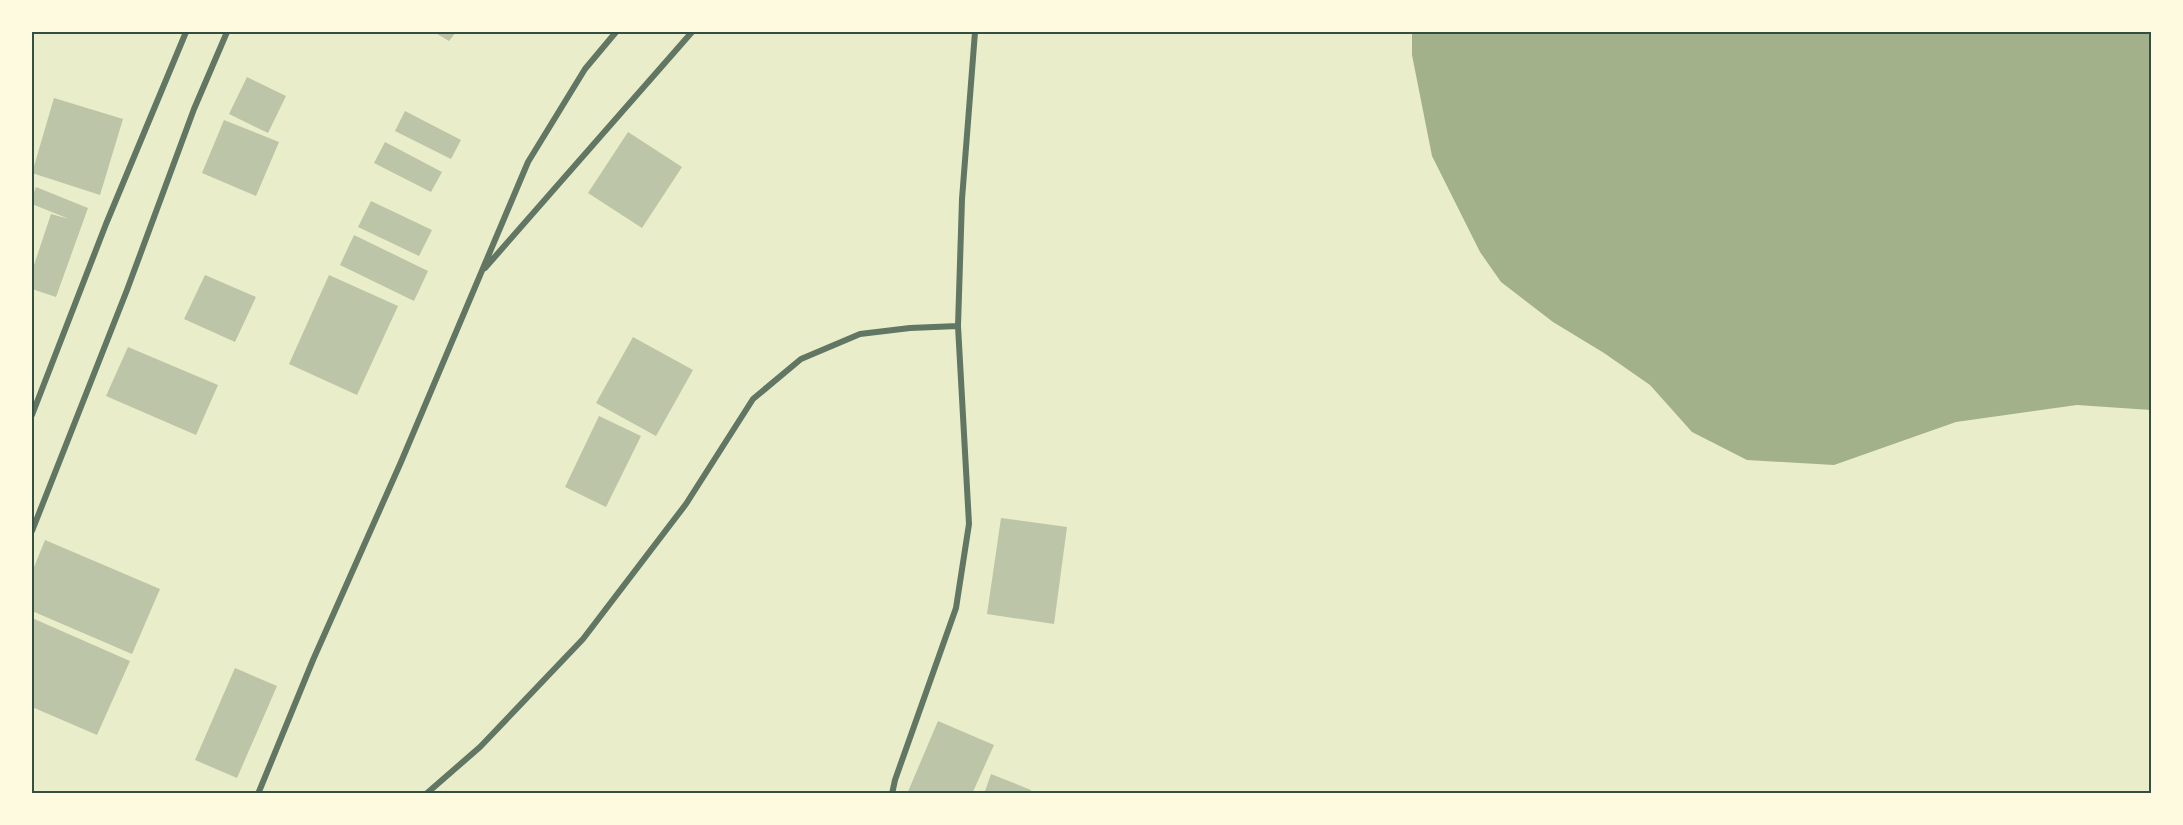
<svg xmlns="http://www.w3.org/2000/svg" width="2183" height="825" viewBox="0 0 2183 825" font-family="Cabin,sans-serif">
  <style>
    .water { fill: #a3b18a }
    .building { fill: #bcc5a7 }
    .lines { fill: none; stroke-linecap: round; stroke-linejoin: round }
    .minor { stroke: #617663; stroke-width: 6 }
    .neatline { fill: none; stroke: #344e41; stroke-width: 2 }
  </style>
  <rect width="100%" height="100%" fill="#e9edc9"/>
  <path class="water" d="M1412,32H2151V410L2077,405L1956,422L1834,465L1747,460L1692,432L1650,385L1604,353L1553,322L1501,282L1480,252L1432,156L1412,55Z"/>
  <path class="building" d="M434,32H456L449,41Z
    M247,77L286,96L268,133L229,114Z
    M54,98L123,119L100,195L32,173Z
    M405,111L461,140L451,159L395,131Z
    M224,120L279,142L256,196L202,173Z
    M628,132L682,167L642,228L588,193Z
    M385,142L442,172L431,192L374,163Z
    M36,187L88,208L56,297L32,289V271L51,214L69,219L32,204V197Z
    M371,201L432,230L419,256L358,227Z
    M354,235L428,271L414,301L340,265Z
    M205,275L256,297L235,342L184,319Z
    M329,275L398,306L357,395L289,364Z
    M633,337L693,370L656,436L596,403Z
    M128,347L218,385L196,435L106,396Z
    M599,416L641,436L606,507L565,487Z
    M1001,518L1067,527L1054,624L987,614Z
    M45,540L160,589L132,654L32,611V572Z
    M32,618L130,661L97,735L32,707Z
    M235,668L277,686L237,778L195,760Z
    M938,721L994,745L972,794H907Z
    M991,774L1031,790L1030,794H984Z"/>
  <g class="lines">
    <path class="minor" d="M485,268L692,32
      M32,415L106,224L186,32
      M32,531L127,290L194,109L227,32
      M258,794L313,660L401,462L528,162L585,69L616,32
      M426,794L480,747L583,639L686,504L753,399L801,359L860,334L910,328L958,326
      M892,794L895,780L956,608L969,524L958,326L962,199L975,32"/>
  </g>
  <rect width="2183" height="825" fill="none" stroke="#fefae0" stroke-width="66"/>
  <rect x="33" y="33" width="2117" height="759" class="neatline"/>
</svg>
